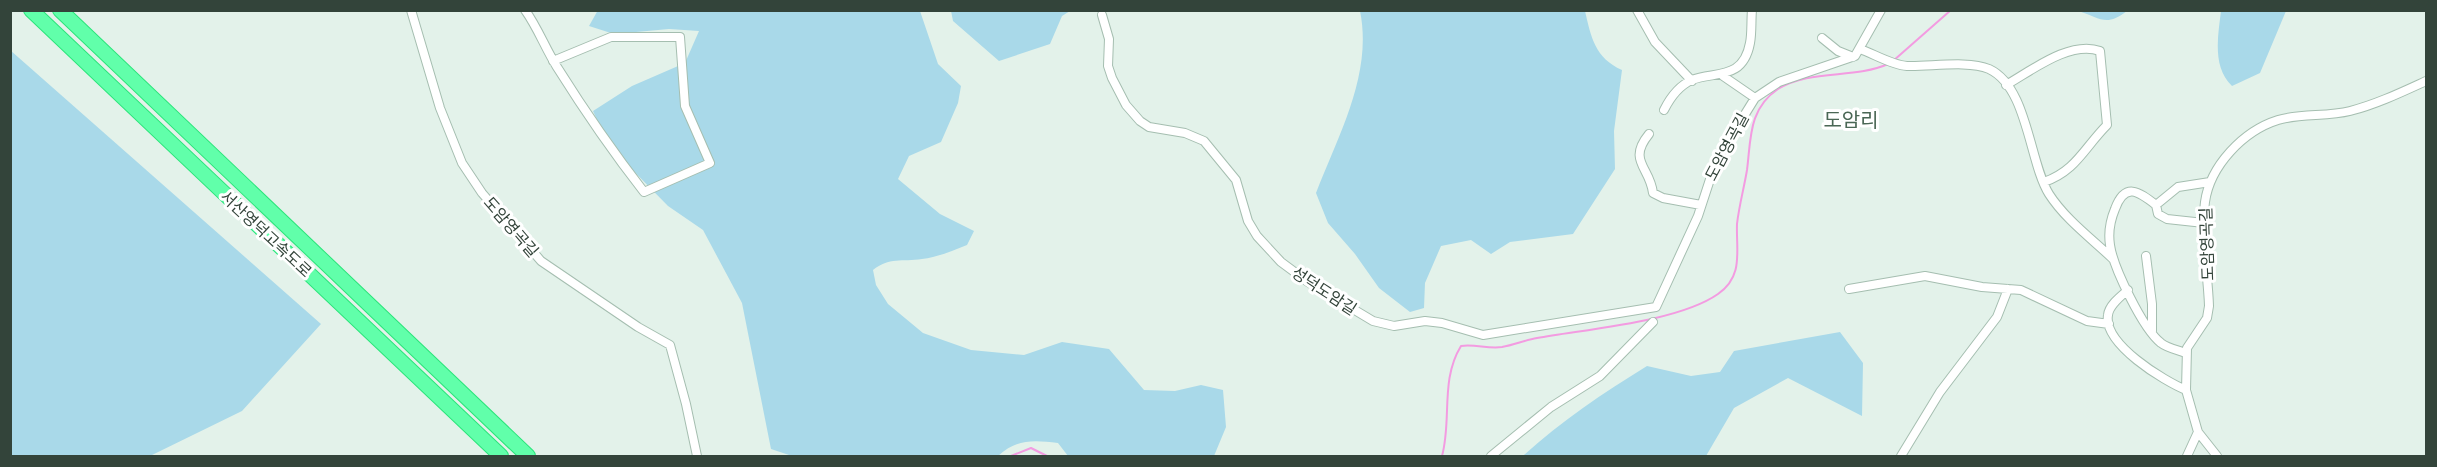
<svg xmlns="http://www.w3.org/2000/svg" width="2437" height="467" viewBox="0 0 2437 467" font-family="Helvetica,'Noto Sans KR',sans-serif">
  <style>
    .green { fill: #a9d9e9 }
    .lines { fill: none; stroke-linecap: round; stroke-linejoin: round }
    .stream { stroke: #f39be1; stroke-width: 2 }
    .street-casing { stroke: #a5beb0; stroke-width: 10 }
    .highway-casing { stroke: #2be47a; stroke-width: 16 }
    .street { stroke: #fff; stroke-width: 8 }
    .highway { stroke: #61ffaa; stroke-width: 14 }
    .labels { text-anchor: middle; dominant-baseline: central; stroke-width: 6; stroke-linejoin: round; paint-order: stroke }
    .street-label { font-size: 16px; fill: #33443a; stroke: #fff }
    .quarter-label { font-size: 20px; fill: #4a6755; stroke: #fff }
  </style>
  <rect width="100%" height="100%" fill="#e3f2ea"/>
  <path class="green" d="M598,10L920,11L938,64L961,86L958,103L941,142L909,156L898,179L940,214L974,231L967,245C952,251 938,257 922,259C902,262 889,257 873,270L876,285L888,304L923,333L971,350L1024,355L1062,342L1109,349L1144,390L1175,391L1201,385L1223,390L1226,427L1214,456H1068L1058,443C1033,440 1017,439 998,456H792L771,449L742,303L703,230L668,206L609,146L593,111L632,86L685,63L699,31L669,29L614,34L589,26Z
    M951,11V10L1070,11L1062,16L1050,44L999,61L953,21Z
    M1360,11H1585C1591,37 1595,58 1622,70L1614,131L1615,169L1573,234L1510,242L1491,254L1471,240L1441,246L1425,283L1424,308L1410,312L1379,288L1355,254L1328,223L1316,193C1338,136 1373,74 1360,11Z
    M2078,11H2127C2105,28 2100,17 2078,11Z
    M2221,11H2286L2260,73L2232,86C2212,67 2218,36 2221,11Z
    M10,50L321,324L242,411L150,456H11Z
    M1840,332L1863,363L1862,416L1788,378L1734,408L1706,456H1523C1560,422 1603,393 1647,366L1691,376L1720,372L1734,351Z"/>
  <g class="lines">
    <path class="stream" d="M1893,61L1951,10
      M1011,456L1031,448L1047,456
      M1442,456C1452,420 1440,380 1461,346C1475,344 1488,349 1502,347C1514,345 1525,340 1537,338C1586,329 1678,322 1718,294C1744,276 1736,251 1737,224C1739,206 1744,188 1747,170C1751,140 1748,109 1778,89C1810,69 1855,79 1888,64"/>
    <g class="street-casing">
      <path id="street" d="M411,10L440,108L462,163L482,193L541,261L638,327L670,345L686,404L697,456
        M525,10C538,28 545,48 557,67C584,110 612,151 644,192L710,163L685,106L680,37H611L553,61
        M1637,10L1655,42L1692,81
        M1102,15L1109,39L1108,66L1112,78L1126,105L1140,121L1149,127L1185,133L1204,141L1236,180L1248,221L1257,236L1281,262L1308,282L1373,321L1394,326L1425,321L1442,323L1483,335L1656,307L1698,216L1716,161L1755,98L1779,82L1855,56L1881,10
        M1822,38L1838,51L1853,57
        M1860,49C1874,54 1892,65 1907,66C1929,67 1968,60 1989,69C2028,87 2029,162 2049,194C2065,219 2092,239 2113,259
        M1723,76L1755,98
        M2006,85C2031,71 2070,40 2100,51L2107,125C2084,148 2076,171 2044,182
        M1664,110C1670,98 1678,86 1692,80C1714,71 1743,81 1750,43C1752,33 1751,21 1752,10
        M1649,134C1627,161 1650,167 1653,193L1663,198L1701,205
        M2156,205C2138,191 2125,182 2115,209C2110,221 2108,232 2110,245C2113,267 2143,329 2161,343C2167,348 2178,350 2186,353
        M2204,223L2167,219L2158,214L2156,205L2178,187L2210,182
        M2146,256L2152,304V331
        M1849,289L1925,276L1982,287L2021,290L2087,321L2109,324
        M2128,290C2121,296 2109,305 2108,315C2103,344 2164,381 2186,390
        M1491,456L1551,407L1600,376L1653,322
        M1901,456L1940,392L1997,317L2008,289
        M2187,456L2198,432
        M2217,456L2198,432L2186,390L2187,348L2207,318L2209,306C2208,272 2200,236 2205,202C2210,166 2243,131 2278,120C2301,113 2327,117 2350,111C2377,104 2402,92 2426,81"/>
    </g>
    <g class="highway-casing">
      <path id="highway" d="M31,10L501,456
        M60,10L528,456"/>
    </g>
    <use href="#street" class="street"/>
    <use href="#highway" class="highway"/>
  </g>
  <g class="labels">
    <g class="street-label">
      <text transform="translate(1727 147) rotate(-62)">도암영곡길</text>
      <text transform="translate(511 227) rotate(49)">도암영곡길</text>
      <text transform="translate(266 234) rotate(43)">서산영덕고속도로</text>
      <text transform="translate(2207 244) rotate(-92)">도암영곡길</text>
      <text transform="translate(1324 291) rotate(33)">성덕도암길</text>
    </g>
    <g class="quarter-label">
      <text x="1851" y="120">도암리</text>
    </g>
  </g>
  <rect width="2437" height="467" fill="none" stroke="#33443a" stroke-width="24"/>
</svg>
